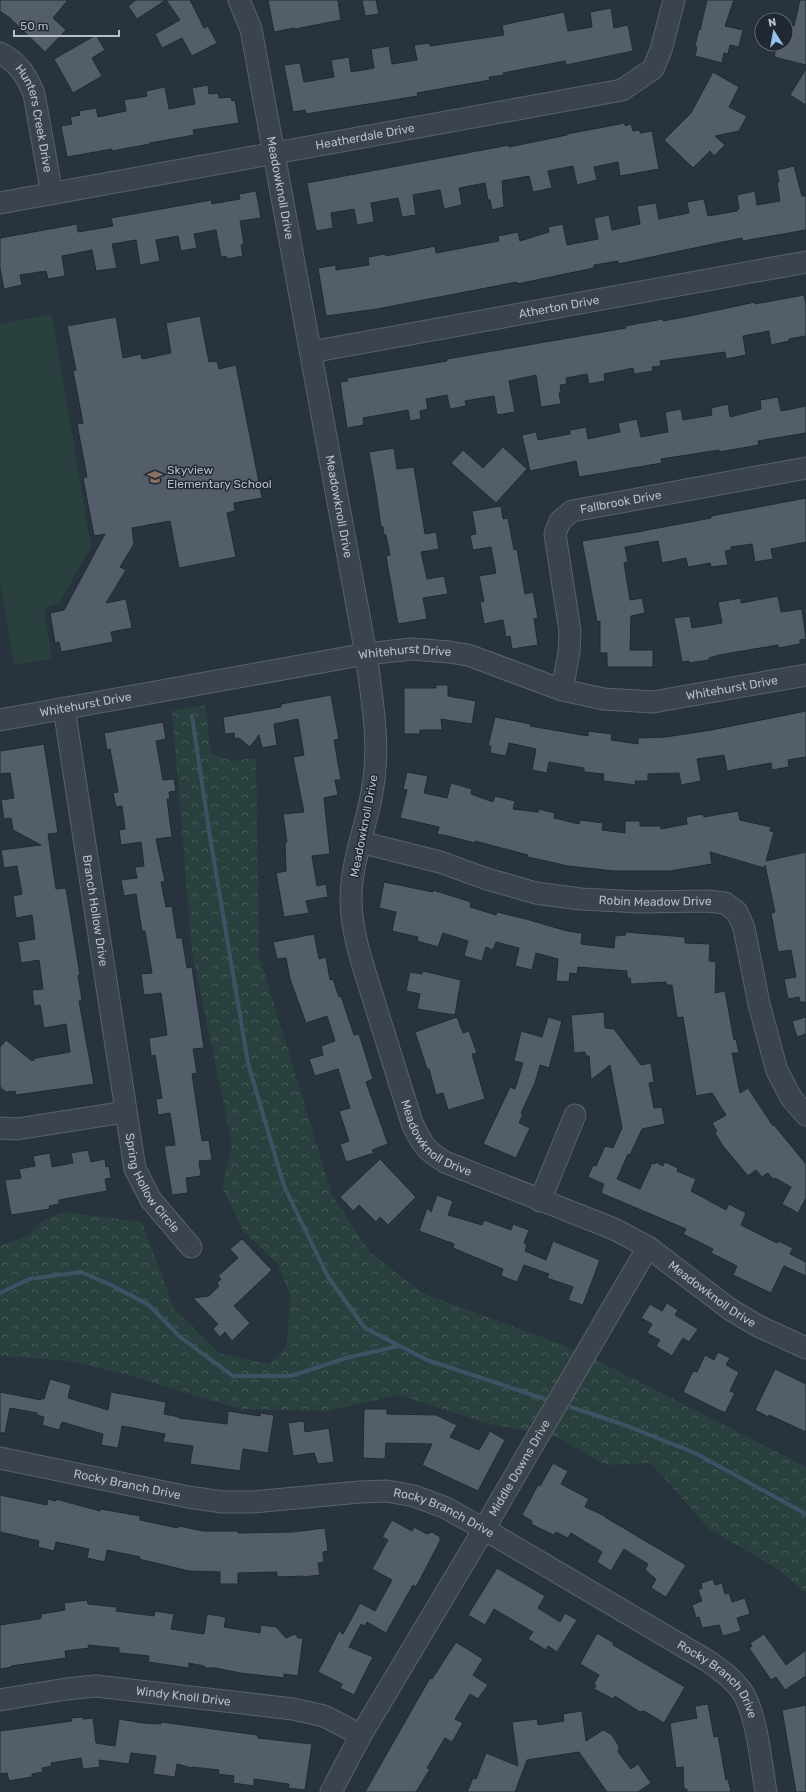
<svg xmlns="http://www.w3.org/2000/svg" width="806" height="1792" viewBox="0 0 806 1792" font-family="Rubik,sans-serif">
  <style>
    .grass { fill: #2a403f }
    .forest { fill: url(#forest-crowns) }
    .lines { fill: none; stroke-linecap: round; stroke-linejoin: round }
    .stream { stroke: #3f5264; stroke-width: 4 }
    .building { fill: #535e6a; stroke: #222b34 }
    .minor-casing { stroke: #59626b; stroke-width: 23 }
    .minor { stroke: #3b444d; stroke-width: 21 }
    .labels { text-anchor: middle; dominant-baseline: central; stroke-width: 3; stroke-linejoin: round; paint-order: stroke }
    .street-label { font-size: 12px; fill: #b7bfc8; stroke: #202932 }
    .poi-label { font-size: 12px; fill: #b7bfc8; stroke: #202932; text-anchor: start }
  </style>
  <defs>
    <pattern id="forest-crowns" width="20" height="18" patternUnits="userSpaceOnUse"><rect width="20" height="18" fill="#2a403f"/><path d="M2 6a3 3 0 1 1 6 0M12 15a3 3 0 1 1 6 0" fill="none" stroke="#475a59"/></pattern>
  </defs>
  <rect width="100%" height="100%" fill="#27333d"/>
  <path class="grass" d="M52,314L91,547L59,603L44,609L52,659L14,665L0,584V324Z"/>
  <path class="forest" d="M205,705L211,753L231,761L256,758L259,955L332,1195L370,1252L422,1293L579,1351L806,1467V1593L774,1567L709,1529L651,1463L606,1465L555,1436L489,1424L399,1395L327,1411L239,1409L131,1376L71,1361L0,1356V1246L27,1236L42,1221L64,1212L142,1222L174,1309L219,1353L269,1364L287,1346L290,1296L278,1264L244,1232L222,1187L232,1144L192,951L172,711Z"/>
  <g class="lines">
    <path class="stream" d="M192,716L210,837L248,1063L284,1186L328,1277L365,1328L427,1360L548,1400
      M0,1293L29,1279L81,1272L109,1284L149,1305L180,1337L233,1376H291L346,1358L399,1346
      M571,1407L622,1424L695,1453L806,1514"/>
  </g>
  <path class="building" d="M0,0H68L53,18L66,30L45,52L10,18L0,11Z
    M136,0H190L204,28L208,26L217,43L192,56L182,38L162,48L155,34L180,20L166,0L137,19L128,6Z
    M268,0H338L341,20L295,29L294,28L274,32Z
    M362,0H376L379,14L365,16Z
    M707,0H734L725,26L743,30L739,47L730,45L728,54L724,53L722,63L695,56L697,47L695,46L699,29L700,30Z
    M800,0H806V65L774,57L777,44H786L789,25L794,26Z
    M611,8L614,28L628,25L633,51L566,65L565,61L503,73L504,75L489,77L490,80L417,93L418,96L306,114L305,110L293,112L284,65L300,63L304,82L334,77L331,60L349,57L351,72L374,68L371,49L389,46L392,64L417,60L414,45L430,43V46L504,35L502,25L564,12L568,31L592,27L590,12Z
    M96,35L105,50L92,58L102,76L73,93L54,59Z
    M806,69V105L790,95Z
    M713,72L739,87L729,107L747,116L739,131L715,136L725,145L714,156L710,151L693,168L664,140L691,113Z
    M208,85L209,94L218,93L219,98L231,97L232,101L235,100L239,123L193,130L194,135L150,143V144L112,151V149L67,157L61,126L72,124L70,117L80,115L79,111L96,108L98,117L126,111L124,100L147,96L146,91L165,87L169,109L195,104L192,88Z
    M625,123V126L631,124L633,131L640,130V133L652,131L659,169L620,176L618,162L594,167L597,180L577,185L573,166L548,171L552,188L533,192L529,176L502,181L504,207L492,210L490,200H488L485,183L459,188L462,205L444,209L440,190L413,195L416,215L402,217L398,198L371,203L374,222L357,225L354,209L331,213L333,228L316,231L307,183L509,145V147L567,135V134Z
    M794,166L802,196H806V230L743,241L742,238L618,264V261L594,265V268L517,284V282L377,309L326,316L318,268L336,265V270L369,265L368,257L385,254L386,256L435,246L436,253L499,241L498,236L518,232L520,241L549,232L548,227L563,224L567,245L598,239L594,218L609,215L612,230L640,224L637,206L656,203L659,219L689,213L687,202L704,199L708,216L737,211V209H739L737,195L755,191L757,205L780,201L777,182H779L777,170Z
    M256,191L261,218L240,221L244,244L241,245L243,256L227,259L226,256L221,257L216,230L194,234L197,248L181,251L178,236L156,240L160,261L140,265L136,240L112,244L117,268L96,271L92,250L62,256L65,276L48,279L46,271L20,275L22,285L4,289L0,268V238L77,224L78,232L113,226L111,218L211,200L212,204L240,199L239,194Z
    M804,295L806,305V336L789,339V341L771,345L769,331L743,336L746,355L726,359L725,352L660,361L661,366L652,367L653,371L634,374L633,368L604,374L605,381L589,384L587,374L566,378L567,384L560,385L561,392L559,393L561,404L541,407L536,375L509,381L515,412L497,415L494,396L465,401L466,406L450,409L447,395L426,399L428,409L420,411L421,419L410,421L408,410L363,418L364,425L347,428L340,382L348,381L347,378L447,361V359L626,328L625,326L663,319V321L690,316L755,302V304Z
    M200,316L209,362L217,361L219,369L236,365L262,498L234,503L235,511L227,513L236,557L179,568L170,521L132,528L134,544L120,567L126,570L106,603L126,599L132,628L111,632L113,642L61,652L59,642L55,643L50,613L64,610L105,534L94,536L83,478L87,477L77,424L83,423L73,371L76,370L67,326L116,317L123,358L141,354L142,359L171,353L166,323Z
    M778,397L781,411L806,406V433L758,441L759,445L719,452V450L661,459L662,463L579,477L576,461L530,471L522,435L536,432L538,440L570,434V430L586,427L588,439L620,432L618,423L637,419L641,437L668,432L665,412L681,409L683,420L712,415L711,408L728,404L730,417L761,409L760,400Z
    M503,447L527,469L496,503L451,463L463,450L483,468Z
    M394,448L397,469L414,467L425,534L436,532L439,549L421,552L427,579L444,576L448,594L423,598L427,619L398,624L386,556L390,555L386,535H384L383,527H381L376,492L369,452Z
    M806,498V542L771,549L773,559L755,562L752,544L731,547V550L725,551L728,565L711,567L710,563L688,567L686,558L662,563L658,541L625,547L628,562L624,563L630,600L642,598L645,613L631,616L630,650H653V667H607V653H600V621L597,622L582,541L637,532L711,518V516Z
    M501,506L503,519L508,518L514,550L517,549L525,594L533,592L538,618L534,619L538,645L512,649L510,636L506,637L503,620L484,624L480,602L484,601L479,576L496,573L491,547L473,550L470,535L476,534L472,511Z
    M778,596L781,612L802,609L806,639L800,640V644L778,648V645L719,655L709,658V660L689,663V661L682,662L674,618L690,616L692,628L722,623L718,602L741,598V603Z
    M436,685H448V696L476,701L472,724L441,719L442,730H420V734H404V688H436Z
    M331,695L339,739L334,740L341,780H335L338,795L324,798L330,854L312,856L317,886L326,884L328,897L306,901L309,913L284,917L276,873L286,871L285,842H287L283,814L304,812L293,757L304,755L298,719L274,724L277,745L262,748L259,735L250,747L239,738L235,739L234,733L225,734L223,717L281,707V704Z
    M806,711V757L788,760L789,767L772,770L771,763L727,771L724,755L697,759L701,781L681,785L679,773L648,774V781H635L636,785L603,781L604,774L584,772V768L549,762L547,773L532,770L536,749L509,743L506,756L490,753L491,746H488L495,717L531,724L530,726L588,736V731L612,734L611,740L638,744V738L666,737L711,730Z
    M163,722L166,739L156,741L163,780L174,779L176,791L169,792L170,799H167L172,837L156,839L165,881L161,882L166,907L172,906L177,938H182L187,968L192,967L204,1048L193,1049L197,1073L192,1074L202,1141L209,1140L212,1160L199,1161L201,1176L186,1178L188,1193L172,1195L164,1146L175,1145L170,1113L158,1115L156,1099L162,1098L155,1055L151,1056L149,1038L167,1035L161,993L144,995L141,974L152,973L145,931H142L136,894L124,896L121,880L137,878L135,867L144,866L141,842L121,845L119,830L125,829L122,806L116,807L113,793L118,792L110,749L107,750L104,733Z
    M44,744L58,833L48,834L56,889L66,888L80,975H78L82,1000L79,1001L94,1084L16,1095L15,1091L6,1092L0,1087V1047L6,1040L32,1061L36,1058L70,1052L66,1024L44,1028L40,1005L34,1006L32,990L43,989L39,960L21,963L18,942L35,939L32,915L16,918L13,896L22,894L17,866L4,868L1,850L41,845L13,830L11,818L4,819L1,800L14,798L10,773L0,774V751Z
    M407,772L428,776L424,793L447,798L451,783L472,789L471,794L493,802L495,796L515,801L513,809L538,812L539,809L555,813L554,818L579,824L580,820L603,823L602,830L625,833V821H640V826H661V829L687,824L686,817L703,814L704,817L738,811L740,820L771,827L770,831L774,832L766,861L806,852V1002H800L799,997L788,999L784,979L796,977L791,950L778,952L771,913L775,912L765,865L764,868L710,852L712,864L670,871H614L568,866L528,857V855L475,841V843L448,836L437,834L439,827L400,818L407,790L403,789Z
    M384,882L433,892V890L471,902L470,907L496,915L497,912L526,919L567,931L582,933L581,944L614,948L615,936L626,935L625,932L685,937V943L710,944L709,961L716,962L715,993L725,991L734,1040L736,1039L739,1053H732L740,1093L748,1088L773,1126L774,1125L806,1164V1198L798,1213L782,1204L791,1187L775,1178L773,1179L768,1173L762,1177L756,1170L748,1176L723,1146L715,1133L717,1131L712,1123L726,1115L712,1093L696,1096L683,1017L677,1018L672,985H666V982L631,984L630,978H627V971L578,967L577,974L570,973L569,982L556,981L558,959L536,953L532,970L515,966L519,948L496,942L493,950L486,947L482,961L464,956L468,941L443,933L438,947L417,941L418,937L392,931L396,912L379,908Z
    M314,934L319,959L326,957L330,980L333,979L339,997L341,996L354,1035L359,1034L373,1079L366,1082L388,1144L372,1150L374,1153L346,1162L340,1144L349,1141L339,1111L350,1108L338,1069L315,1076L309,1059L323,1055L321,1046L335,1041L327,1016L306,1023L290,979L286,958L277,959L273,942Z
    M423,971L461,980L455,1015L417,1009L420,994L406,991L410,972L422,974Z
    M604,1012L605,1028L614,1029L641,1065L651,1063L654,1082L649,1083L654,1108L662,1107L665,1124L642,1129L630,1155L628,1154L617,1179L640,1189L652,1163L655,1164L656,1162L663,1166L665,1162L678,1168L677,1171L696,1179L691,1191L726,1210L729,1204L746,1213L741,1225L777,1243L778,1241L793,1248L790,1254L806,1262V1276L784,1266L771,1293L733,1275L737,1266L711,1253L713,1249L683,1234L686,1229L601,1193L604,1184L588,1177L593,1165L596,1166L605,1146L613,1148L622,1128L610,1065L591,1080L589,1056H586L585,1052L574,1053L571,1015Z
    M457,1017L463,1033L469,1031L477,1053L472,1054L485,1099L448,1110L443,1093L436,1095L429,1069H427L415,1032Z
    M548,1017L562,1021L549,1068L540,1065L535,1083L521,1113L523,1114L519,1123L530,1128L516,1158L483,1144L510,1087L515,1089L523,1063L514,1061L521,1031L542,1037Z
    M806,1017V1034L797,1037L792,1021Z
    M88,1150L91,1162L105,1159L106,1167L109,1166L111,1178L105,1179L107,1191L59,1200V1204L49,1206L50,1209L11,1215L5,1180L21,1178L19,1169L35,1166L33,1156L50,1153L52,1167L73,1163L71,1153Z
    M380,1159L416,1197L388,1225L380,1217L376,1222L359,1205L353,1211L340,1197Z
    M437,1195L453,1201L448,1215L482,1225L484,1220L511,1230L513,1224L529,1230L524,1243L527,1245L525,1251L546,1260L553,1241L600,1260L583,1305L568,1300L573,1287L547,1278L549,1274L524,1265L517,1282L501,1276L503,1269L453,1248L454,1244L419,1231L427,1208L431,1212Z
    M242,1239L272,1270L234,1306L250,1323L232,1341L225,1332L220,1337L213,1329L218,1324L193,1298L209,1296L219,1286L217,1283L221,1279L218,1276L238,1258L230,1249Z
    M667,1303L678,1310L675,1315L698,1329L689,1342L683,1338L672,1356L656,1346L660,1340L647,1333L652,1324L641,1318L650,1304L662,1311Z
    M718,1352L730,1358L726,1365L739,1372L730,1391L735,1393L725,1413L683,1392L693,1371L697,1372L705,1355L714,1360Z
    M775,1369L806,1384V1432L769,1415L768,1417L755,1410Z
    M50,1379L71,1385L68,1398L108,1410L111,1392L166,1402L164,1414L179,1417V1418L227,1424L228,1411L260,1416V1413L274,1415L268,1453L243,1449L240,1471L190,1464L193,1446L163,1442L165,1434L122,1426L118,1448L101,1445L103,1434L62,1422L59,1430L42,1425L44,1417L37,1415V1413L10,1408L5,1433H0V1392L41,1400L42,1398L44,1399Z
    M364,1409H387V1414L436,1415L457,1425L450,1437L479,1450L490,1431L505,1440L478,1491L422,1465L432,1444L386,1443L385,1459L363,1458Z
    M304,1421L305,1432L329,1428L334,1462L318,1464L314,1453L293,1456L288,1423Z
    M553,1463L568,1471L561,1484L589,1499L585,1507L605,1516V1517L686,1565L666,1597L651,1588L656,1579L645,1570L648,1564L624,1549L611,1571L597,1562L602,1552L571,1533L568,1538L556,1532L554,1535L541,1529L531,1524L532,1521L522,1515L538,1485L540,1486Z
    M0,1495L47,1505L48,1499L56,1501V1499L100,1511L101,1509L140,1516V1520L178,1528L179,1526L203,1531H238V1533L293,1532L325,1528L328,1551L323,1552L324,1562L318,1563L320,1575L303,1577V1576L277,1577V1572L238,1573V1584H220V1572L189,1571L139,1559L140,1557L107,1550L105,1562L87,1558L89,1549L56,1542L54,1551L38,1547L39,1541L0,1532Z
    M392,1520L412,1531L414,1527L427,1534L432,1532L440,1537V1541L416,1587L413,1585L386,1633L367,1622L365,1626L361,1624L349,1647L373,1657L354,1695L340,1688L342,1684L318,1672L339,1631L343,1634L360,1603L375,1611L392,1580L372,1569L388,1540L382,1537Z
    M497,1568L545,1596L538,1608L560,1622L565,1613L577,1620L557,1652L548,1646L546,1650L528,1639L533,1632L494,1609L485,1625L468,1615Z
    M713,1579L715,1585L722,1583L725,1594L729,1593L732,1602L745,1598L750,1614L737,1618L741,1631L723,1636L719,1625L702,1628L699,1617L696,1618L692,1605L702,1601L698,1590L702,1588L701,1583Z
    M87,1600L88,1604L117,1607L116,1611L154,1616L155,1611L174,1614L171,1629L204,1634L207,1614L226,1617L224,1627L260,1633L261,1625L276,1627L286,1638L295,1634L298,1638H303L298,1676L284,1674V1678L240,1673L216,1668H206L204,1666L189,1663V1668L148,1662L149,1656L119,1653V1648L88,1645L89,1648L65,1651L66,1658L11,1666L12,1667L0,1669V1625L39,1619L41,1618V1614L65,1610L64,1603Z
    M597,1633L614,1643L613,1645L685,1687L664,1723L644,1711L640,1712L615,1696L613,1699L594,1689L596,1686L594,1684L599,1675L580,1664Z
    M764,1634L786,1665L806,1650V1676L785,1690L776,1677L771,1680L749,1648L752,1646L750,1643Z
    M456,1642L483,1659L473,1675L488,1685L478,1699L470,1694L455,1719L463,1723L452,1742L445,1738L427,1768L430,1769L416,1792H365L430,1678L432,1679Z
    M708,1704L714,1737L718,1736L726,1780L728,1779L731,1792H687V1789H684L683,1767L676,1768L670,1723L697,1718L695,1706Z
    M806,1705V1792H796L782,1710Z
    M582,1711L586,1741L603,1730L611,1734L619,1746L618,1752L631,1769L638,1764L651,1783L638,1792H607L579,1752L527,1760L515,1792H467L473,1778L476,1779L486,1753L518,1766L512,1722L537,1719L538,1725L564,1721L563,1714Z
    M83,1717V1719L93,1718L96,1743L115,1746L119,1719L143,1723L161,1724V1722L258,1735V1738L312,1744L305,1790L288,1788L289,1784L254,1779V1786L233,1783L234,1776L218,1774L219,1770L192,1767V1768L177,1764L175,1777L153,1774L156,1756L131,1753L129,1764L99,1760L100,1767L83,1769L81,1758L51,1763L52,1766L42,1768L43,1772L32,1774V1777L9,1781L7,1773L0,1774V1731L72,1721L71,1718Z"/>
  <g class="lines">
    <g class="minor-casing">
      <g id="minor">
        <path id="s1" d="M239,0L251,29L366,654C372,700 381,746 372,792C366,828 351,862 351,899C351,934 364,968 374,1001C387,1042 399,1082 412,1123C422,1144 425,1150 445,1162L614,1229L648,1247L731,1310L758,1326L806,1348"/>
        <path id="s2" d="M0,53C18,62 27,76 34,94L52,194"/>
        <path id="s3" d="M0,203L622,90L653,69L661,50L674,0"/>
        <path id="s4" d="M311,352L806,262"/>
        <path id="s5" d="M562,690L569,652L570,631L555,534L560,521L572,511L806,468"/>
        <path id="s6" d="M64,708L135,1169L151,1200L191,1247"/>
        <path id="s7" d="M0,720L366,654L412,649L449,652L468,655L562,690L604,699L653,702L806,675"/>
        <path id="s8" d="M360,842L440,862L487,879L536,893L581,899L640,902L707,901L725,903L737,912L744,928L759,1004L777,1071L792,1099L806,1115"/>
        <path d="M0,1128L17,1129L125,1112"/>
        <path d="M540,1201L575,1115"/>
        <path id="s9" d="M0,1458L188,1497L223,1502H253L360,1492L387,1491L414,1496L444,1507L484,1529L708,1661C721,1670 732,1678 741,1690C757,1712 761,1764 766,1792"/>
        <path id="s10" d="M0,1700L66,1689L96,1686L293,1709L324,1716L361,1735"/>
        <path id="s11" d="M331,1792L361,1735L484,1529L648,1247"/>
      </g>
    </g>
    <use href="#minor" class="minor"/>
  </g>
  <defs>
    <g id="school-bare" transform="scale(1.2)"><path d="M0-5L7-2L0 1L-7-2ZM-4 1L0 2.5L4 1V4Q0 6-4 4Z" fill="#8d6e63" stroke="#202932" stroke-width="2.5" paint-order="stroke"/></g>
  </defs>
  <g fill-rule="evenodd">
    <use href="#school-bare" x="155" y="477"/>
  </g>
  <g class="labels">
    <g class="street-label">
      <text stroke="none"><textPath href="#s2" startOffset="78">Hunters Creek Drive</textPath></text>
      <text stroke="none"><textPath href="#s3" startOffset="371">Heatherdale Drive</textPath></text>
      <text stroke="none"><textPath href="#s1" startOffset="193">Meadowknoll Drive</textPath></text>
      <text stroke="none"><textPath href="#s4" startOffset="252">Atherton Drive</textPath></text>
      <text stroke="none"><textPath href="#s5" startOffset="237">Fallbrook Drive</textPath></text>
      <text stroke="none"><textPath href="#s1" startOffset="517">Meadowknoll Drive</textPath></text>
      <text stroke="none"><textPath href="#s7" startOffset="411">Whitehurst Drive</textPath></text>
      <text stroke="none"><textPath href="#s7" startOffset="747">Whitehurst Drive</textPath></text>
      <text stroke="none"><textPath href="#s7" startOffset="87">Whitehurst Drive</textPath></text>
      <text transform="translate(364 826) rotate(-79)">Meadowknoll Drive</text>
      <text stroke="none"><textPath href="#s8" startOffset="303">Robin Meadow Drive</textPath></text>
      <text stroke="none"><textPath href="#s6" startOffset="205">Branch Hollow Drive</textPath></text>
      <text stroke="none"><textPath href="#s1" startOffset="1176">Meadowknoll Drive</textPath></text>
      <text stroke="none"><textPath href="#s6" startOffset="486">Spring Hollow Circle</textPath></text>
      <text stroke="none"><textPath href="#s1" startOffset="1500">Meadowknoll Drive</textPath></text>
      <text stroke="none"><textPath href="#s11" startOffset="375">Middle Downs Drive</textPath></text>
      <text stroke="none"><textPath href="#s9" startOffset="130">Rocky Branch Drive</textPath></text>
      <text stroke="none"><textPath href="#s9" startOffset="453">Rocky Branch Drive</textPath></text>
      <text stroke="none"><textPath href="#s9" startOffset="777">Rocky Branch Drive</textPath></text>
      <text stroke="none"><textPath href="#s10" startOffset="185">Windy Knoll Drive</textPath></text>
    </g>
    <g class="poi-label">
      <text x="167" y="470">Skyview<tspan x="167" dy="14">Elementary School</tspan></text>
    </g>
  </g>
  <g transform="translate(774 32) rotate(349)"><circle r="19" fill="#202932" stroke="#5c656e"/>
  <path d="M0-3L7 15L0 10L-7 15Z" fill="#97c2ee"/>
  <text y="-6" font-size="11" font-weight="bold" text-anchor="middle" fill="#b7bfc8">N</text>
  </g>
  <path d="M14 30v6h105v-6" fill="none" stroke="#b7bfc8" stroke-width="2"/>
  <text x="20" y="30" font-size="12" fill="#b7bfc8" stroke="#202932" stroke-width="3" paint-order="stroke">50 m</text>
</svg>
